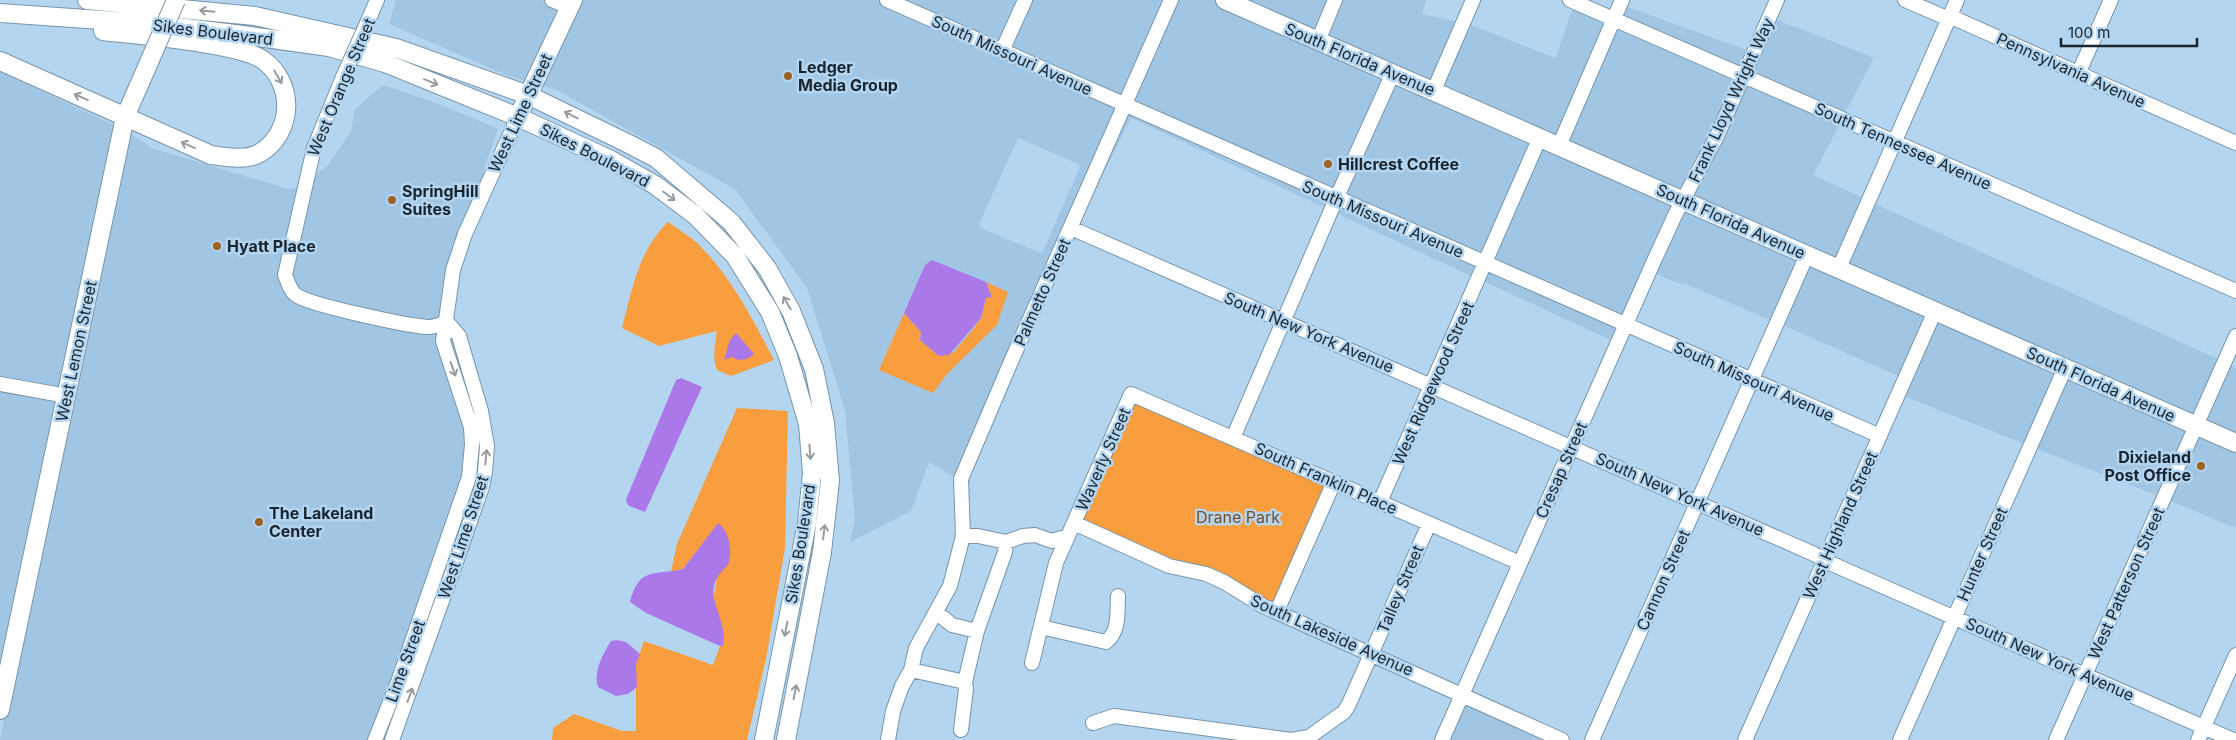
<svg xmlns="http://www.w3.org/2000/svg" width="2236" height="740" viewBox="0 0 2236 740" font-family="Inter,sans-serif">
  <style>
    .built { fill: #a1c6e4; fill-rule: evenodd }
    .green { fill: #f99e3f }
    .water { fill: #aa78e8 }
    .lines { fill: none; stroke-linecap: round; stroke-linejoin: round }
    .minor-casing { stroke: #7695ad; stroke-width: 16 }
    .major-casing { stroke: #7695ad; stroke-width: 20 }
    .minor { stroke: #fff; stroke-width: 14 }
    .major { stroke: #fff; stroke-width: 18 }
    .minor-bridge-casing { stroke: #7695ad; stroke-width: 16; stroke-linecap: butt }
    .major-bridge-casing { stroke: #7695ad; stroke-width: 20; stroke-linecap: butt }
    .minor-bridge { stroke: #fff; stroke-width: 14 }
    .major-bridge { stroke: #fff; stroke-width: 18 }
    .oneway { stroke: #979ca1 }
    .poi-dot { fill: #9d6123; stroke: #b4d5ef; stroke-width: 2 }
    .labels { text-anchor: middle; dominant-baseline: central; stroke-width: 5; stroke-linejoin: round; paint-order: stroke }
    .street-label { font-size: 16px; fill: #18242e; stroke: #b4d5ef }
    .poi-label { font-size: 16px; font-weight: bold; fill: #18242e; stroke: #b4d5ef; text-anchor: start }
    .park-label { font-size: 16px; fill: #764d24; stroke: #b4d5ef }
  </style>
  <rect width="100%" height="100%" fill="#b4d5ef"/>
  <path class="built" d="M396,0H541L563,9L528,82L506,75L389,24Z
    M578,0H876L1119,108L956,478L929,462L911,511L850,542L855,520L845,410L807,288L735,189L556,90L539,85ZM1018,138L1077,163L1080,167L1043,251L1040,253L981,228L979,224ZM925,265L947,374L932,392L879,370Z
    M899,0H1019L999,44Z
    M1030,0H1165L1122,99L1009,49Z
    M1177,0H1213L1387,75L1333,193L1132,104Z
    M1237,0H1329L1315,34Z
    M1341,0H1426L1422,14L1458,22L1431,84L1325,39Z
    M1625,6L1749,51L1741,70L1621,17Z
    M1573,7L1607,22L1556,139L1440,88L1468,24L1556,58Z
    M1775,19L1874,58L1844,115L1750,74Z
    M1616,26L1737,78L1712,136L1681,194L1565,143Z
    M0,72L118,127L63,391L0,379Z
    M1396,79L1533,139L1482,257L1343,197Z
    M1746,82L1840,124L1813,175L1863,198L1835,262L1691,199Z
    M383,85L439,104L498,129L483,172L486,173L442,319L428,322L336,304L297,290L291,275L312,177L327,166L351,132L355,109Z
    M1128,112L1329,201L1326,208L1131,118L1077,226Z
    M127,132L154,149L289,189L299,187L288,295L441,329L466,428V467L393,680L370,740H0L46,519L121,186Z
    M1543,144L1676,202L1622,317L1492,261Z
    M1873,203L2220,360L2192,419L1845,266Z
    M1339,205L1478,266L1473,277L1336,213Z
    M1686,207L1800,257L1772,321L1688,285L1677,283L1654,273Z
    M1810,261L1928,313L1899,376L1782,325Z
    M1488,270L1619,326L1613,341L1483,281Z
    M1938,317L2058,370L2025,444L1903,396Z
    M450,334L454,338L476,411L481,440L477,485L386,740H381L474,479L448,341Z
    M2229,365L2236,368V438L2202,423Z
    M2068,374L2188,428L2158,496L2035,448Z
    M0,389L61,401L5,663L0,662Z
    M2198,432L2236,448V528L2168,500Z
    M1466,704L1550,740H1450Z"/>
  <path class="green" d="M668,222C678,229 688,235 697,243C731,276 752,318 774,360L731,376L717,370C712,356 715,345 717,331L659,346L622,328C632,289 639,250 668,222Z
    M986,282L1008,292L997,325L947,374L933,393L879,370L904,313L921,332L920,340L939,356L954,352L974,328L981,318L986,298L992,297Z
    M1132,402L1327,484L1273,603L1081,520Z
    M737,408L788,411L785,548L766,659L747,740H552L553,728L574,714L622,731H636V664L644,641L713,665L720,646L723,645L713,601L717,577L714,529L683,569L671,572L677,544Z"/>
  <path class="water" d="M932,260L986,282L992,297L986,298L981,318L949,355L939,356L920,340L921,332L904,313L925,265Z
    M736,333L754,354C748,360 739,362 732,357L724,360L730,340Z
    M681,378L702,387L645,512L629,506L626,501L627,497L676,380Z
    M718,523C730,532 733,552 728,565C695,594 729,613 723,646H720L646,613L630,602C639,566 654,576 683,569Z
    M617,640L626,642L640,654L636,664L637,687L628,694L616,696L598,687C593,672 603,654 611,641Z"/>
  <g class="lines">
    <g class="minor-casing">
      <path id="minor" d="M552,0L569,7
        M887,0L1880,436
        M1570,0L2236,291
        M1905,0L1949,19H1956L2236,143
        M371,14L377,0
        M1318,41L1335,0
        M1002,51L1025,0
        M2078,74L2111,0
        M343,77L314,148L285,275C288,282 290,291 296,295C309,305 409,326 428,327C435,327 441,324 447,322
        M1434,90L1473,0
        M1559,146L1622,0
        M1071,228L1814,554L1832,564L2233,740
        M1839,268L1957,0
        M0,384L67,396
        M1233,438L1336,199L1393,73
        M1380,502L1540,137
        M1074,523L1169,566L1206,574L1224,582L1263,606L1562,740
        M963,536H978L1006,542L1023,536L1035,535L1052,541L1068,536
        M1277,611L1334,482
        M936,612L952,625L977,631
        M1041,627L1106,642C1120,631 1117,612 1118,596
        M1032,663L1056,563L1131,394L1520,563
        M911,670L965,682
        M1093,723L1114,716L1291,740L1309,737L1344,712L1348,706L1429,524
        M961,730L966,689L965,682L977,631L1005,552L1006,542
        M375,740L398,682L469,477L472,444L471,427L443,341L453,270L465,234L518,117
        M392,740L456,562L482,487L485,472L487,446L481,411L459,336L447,322
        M888,740L893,711L902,686L911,670L916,648L950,586L963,536L961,479L1013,357L1171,0
        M1442,740L1653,263L1676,213L1716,138L1777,0
        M1592,740L1807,255
        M1745,740L1935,311
        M1900,740L2065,368
        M2056,740L2236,336
        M2198,740L2236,655"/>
    </g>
    <g class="major-casing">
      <path id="major" d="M87,0L255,16L396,48L528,95L627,143L656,158L731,222L767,268L791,311L814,369L825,423L830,481L822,552L786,740
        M1225,0L2236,443
        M0,13L144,23L243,35L329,47L385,63L518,117L611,160L655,185L695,215L735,256L770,312L788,356L808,424L812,473L807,523L764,740
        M0,61L211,155C226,157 246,161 260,153C294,132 295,83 263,60C240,43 136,35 103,31
        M518,117L573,0
        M0,710L125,117L150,60"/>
    </g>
    <use href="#minor" class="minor"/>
    <use href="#major" class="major"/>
    <g class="minor-bridge-casing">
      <path id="minor-bridge" d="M343,77L371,14"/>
    </g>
    <g class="major-bridge-casing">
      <path id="major-bridge" d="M150,60L176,0"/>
    </g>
    <use href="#minor-bridge" class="minor-bridge"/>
    <use href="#major-bridge" class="major-bridge"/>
  </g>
  <defs><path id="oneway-shaft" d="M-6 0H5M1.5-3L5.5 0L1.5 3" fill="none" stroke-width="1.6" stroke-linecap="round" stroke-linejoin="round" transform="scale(1.25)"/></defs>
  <g class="oneway">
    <use href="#oneway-shaft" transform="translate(207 11) rotate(-174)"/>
    <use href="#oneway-shaft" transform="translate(278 77) rotate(59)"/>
    <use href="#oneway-shaft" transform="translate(431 82) rotate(22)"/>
    <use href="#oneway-shaft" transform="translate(81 97) rotate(-156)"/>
    <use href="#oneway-shaft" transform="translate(571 115) rotate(-153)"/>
    <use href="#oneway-shaft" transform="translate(188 145) rotate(-156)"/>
    <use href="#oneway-shaft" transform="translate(669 196) rotate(37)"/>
    <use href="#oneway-shaft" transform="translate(787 303) rotate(-120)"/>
    <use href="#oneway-shaft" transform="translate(453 369) rotate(71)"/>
    <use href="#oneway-shaft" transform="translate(810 452) rotate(85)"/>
    <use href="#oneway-shaft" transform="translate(486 457) rotate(-85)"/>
    <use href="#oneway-shaft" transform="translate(824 532) rotate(-83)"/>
    <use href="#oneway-shaft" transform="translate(786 629) rotate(101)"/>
    <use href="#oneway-shaft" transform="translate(795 692) rotate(-79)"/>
    <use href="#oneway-shaft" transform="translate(410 695) rotate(-70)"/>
  </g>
  <g class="poi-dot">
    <circle cx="788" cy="76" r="5"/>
    <circle cx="1328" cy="164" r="5"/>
    <circle cx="392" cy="200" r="5"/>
    <circle cx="217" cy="246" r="5"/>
    <circle cx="2201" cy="466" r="5"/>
    <circle cx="259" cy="522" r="5"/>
  </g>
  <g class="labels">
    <g class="street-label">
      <text transform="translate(213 32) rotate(7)">Sikes Boulevard</text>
      <text transform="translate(1012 55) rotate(24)">South Missouri Avenue</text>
      <text transform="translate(1360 59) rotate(23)">South Florida Avenue</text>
      <text transform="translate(2071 70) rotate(24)">Pennsylvania Avenue</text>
      <text transform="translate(341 87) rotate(-67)">West Orange Street</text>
      <text transform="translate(1731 100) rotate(-65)">Frank Lloyd Wright Way</text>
      <text transform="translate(520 113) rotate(-65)">West Lime Street</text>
      <text transform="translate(1903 146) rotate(24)">South Tennessee Avenue</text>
      <text transform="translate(595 155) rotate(27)">Sikes Boulevard</text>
      <text transform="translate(1383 219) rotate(23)">South Missouri Avenue</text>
      <text transform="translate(1731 221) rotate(24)">South Florida Avenue</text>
      <text transform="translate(1042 292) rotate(-66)">Palmetto Street</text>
      <text transform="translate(1309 332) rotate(23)">South New York Avenue</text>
      <text transform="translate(76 351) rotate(-78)">West Lemon Street</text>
      <text transform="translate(1754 381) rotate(24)">South Missouri Avenue</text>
      <text transform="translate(1433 383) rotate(-66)">West Ridgewood Street</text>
      <text transform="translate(2101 384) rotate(24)">South Florida Avenue</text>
      <text transform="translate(1103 459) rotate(-66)">Waverly Street</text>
      <text transform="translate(1561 470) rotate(-66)">Cresap Street</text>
      <text transform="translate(1326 478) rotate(24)">South Franklin Place</text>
      <text transform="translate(1680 494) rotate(24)">South New York Avenue</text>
      <text transform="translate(1840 525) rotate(-66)">West Highland Street</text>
      <text transform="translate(463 537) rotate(-72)">West Lime Street</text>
      <text transform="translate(800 544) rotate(-81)">Sikes Boulevard</text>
      <text transform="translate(1982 554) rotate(-66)">Hunter Street</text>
      <text transform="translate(1663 580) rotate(-66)">Cannon Street</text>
      <text transform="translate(2126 583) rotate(-66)">West Patterson Street</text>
      <text transform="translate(1400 589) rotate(-67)">Talley Street</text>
      <text transform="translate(1332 635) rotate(24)">South Lakeside Avenue</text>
      <text transform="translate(2050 659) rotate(24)">South New York Avenue</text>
      <text transform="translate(405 661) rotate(-70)">Lime Street</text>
    </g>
    <g class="poi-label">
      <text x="798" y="67">Ledger<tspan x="798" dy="18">Media Group</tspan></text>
      <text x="1338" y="164">Hillcrest Coffee</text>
      <text x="402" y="191">SpringHill<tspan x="402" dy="18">Suites</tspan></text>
      <text x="227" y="246">Hyatt Place</text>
      <text x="2191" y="457" text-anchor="end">Dixieland<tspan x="2191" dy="18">Post Office</tspan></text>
      <text x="269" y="513">The Lakeland<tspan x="269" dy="18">Center</tspan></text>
    </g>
    <g class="park-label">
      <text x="1238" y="517">Drane Park</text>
    </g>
  </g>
  <path d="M2061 38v8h136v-8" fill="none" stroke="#18242e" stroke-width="2.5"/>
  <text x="2068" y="38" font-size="15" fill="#18242e" stroke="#b4d5ef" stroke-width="4" paint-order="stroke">100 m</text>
</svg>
